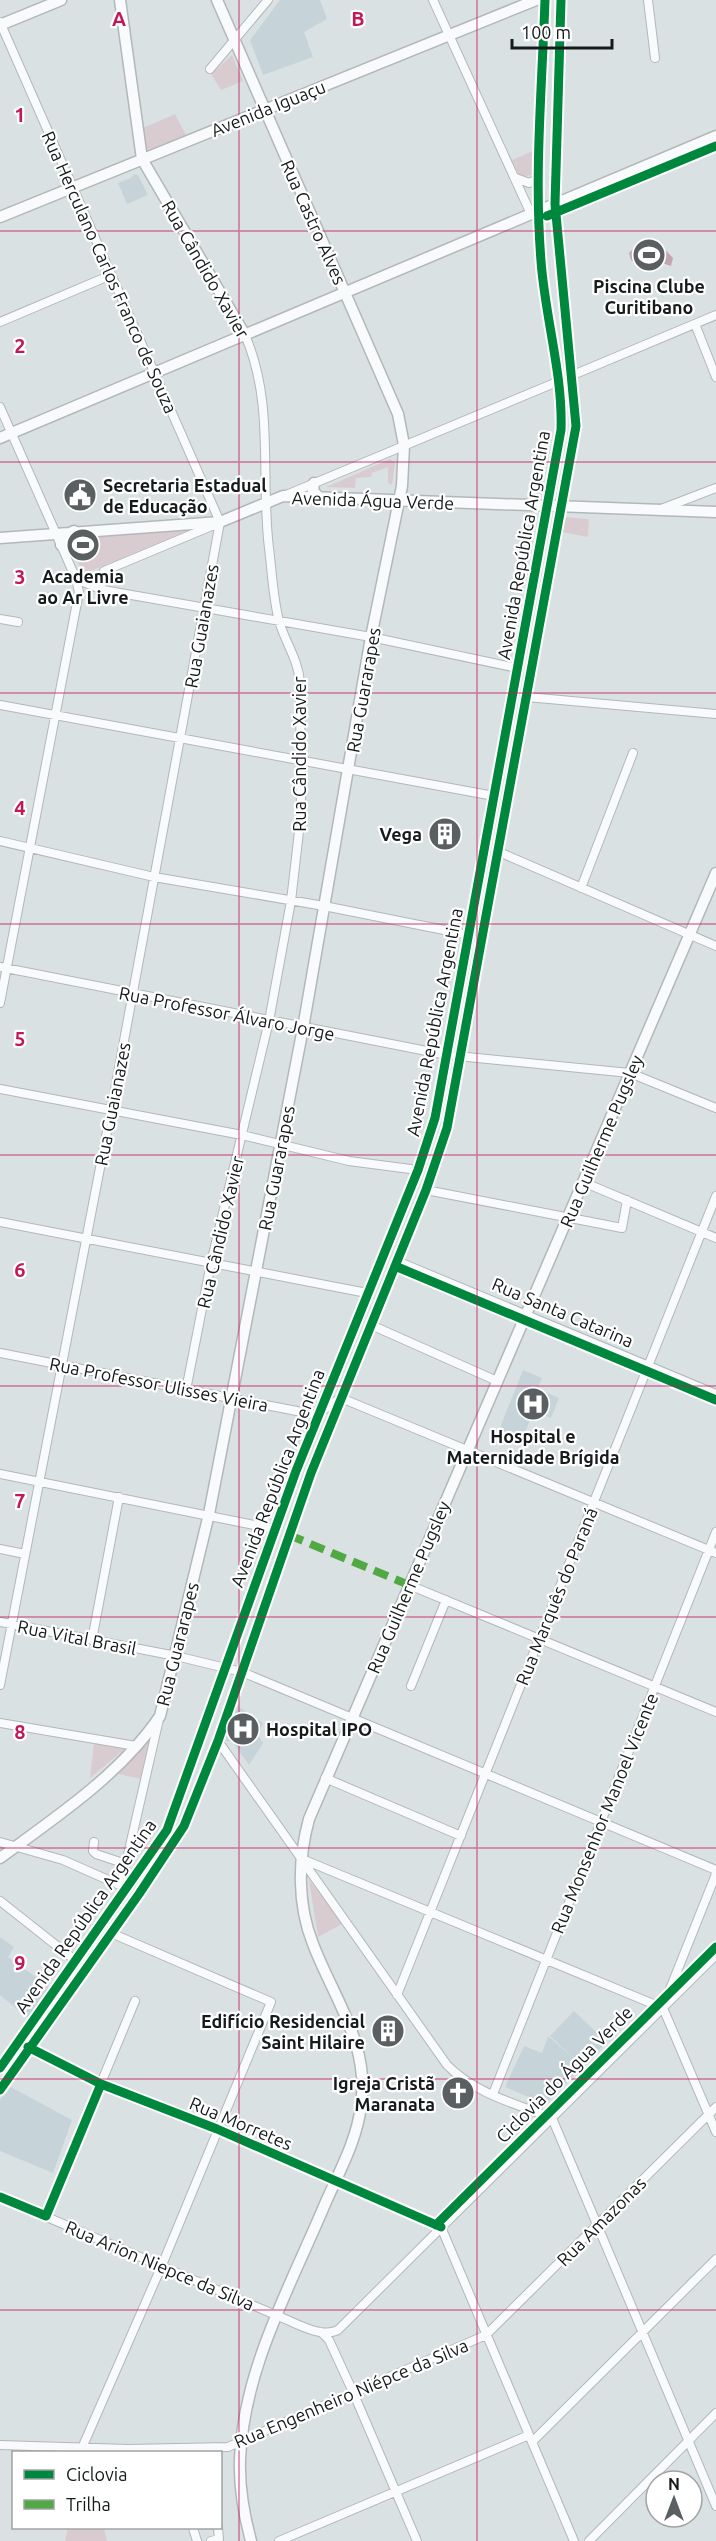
<svg xmlns="http://www.w3.org/2000/svg" width="716" height="2541" viewBox="0 0 716 2541" font-family="Ubuntu,sans-serif">
  <style>
    .built { fill: #c6d4d9 }
    .green { fill: #d9ccd1 }
    .water { fill: #c1a6b0 }
    .lines { fill: none; stroke-linecap: round; stroke-linejoin: round }
    .minor-casing { stroke: #b2b8b9; stroke-width: 10 }
    .major-casing { stroke: #b2b8b9; stroke-width: 13 }
    .minor { stroke: #f9fafb; stroke-width: 8 }
    .major { stroke: #f9fafb; stroke-width: 10 }
    .quiet { stroke: #51a943; stroke-width: 8; stroke-dasharray: 15 8; stroke-linecap: butt }
    .cycleway-casing { stroke: #fff; stroke-width: 13 }
    .cycleway { stroke: #00873e; stroke-width: 9 }
    .grid { fill: none; stroke: #c2185b; stroke-width: 1.5; stroke-opacity: 0.55 }
    .labels { text-anchor: middle; dominant-baseline: central; stroke-width: 4.5; stroke-linejoin: round; paint-order: stroke }
    .street-label { font-size: 18px; fill: #151a1b; stroke: #fff }
    .poi-label { font-size: 18px; font-weight: bold; fill: #151a1b; stroke: #fff }
    .grid-label { font-size: 20px; text-anchor: middle; font-weight: bold; fill: #c2185b; stroke: #fff; stroke-width: 4.5; stroke-linejoin: round; paint-order: stroke }
  </style>
  <rect width="100%" height="100%" fill="#dae1e3"/>
  <path class="built" d="M280,0H320L327,19L304,32L313,57L263,75L250,40Z
    M134,174L138,175L148,195L127,204L118,183L131,178Z
    M523,1370L542,1378L535,1395L540,1397L543,1391L559,1398L551,1418L533,1411L525,1433L520,1431L517,1437L499,1430Z
    M233,1703L263,1723L258,1735L263,1743L249,1765L232,1741H226L223,1738Z
    M0,1937L14,1947L8,1957L51,1988L28,2018L0,1995Z
    M574,2011L607,2042L545,2104L505,2087L524,2046L542,2053L548,2036L576,2060L550,2036Z
    M9,2086L72,2120L53,2173L0,2151V2100Z"/>
  <path class="green" d="M232,55L243,81L221,90L211,74Z
    M175,114L186,135L147,150L143,128Z
    M533,151V175L520,177L512,160Z
    M390,459L395,463L392,485L388,483V467L372,473L371,477L356,478L355,488L326,487Z
    M565,517L589,519L588,537L562,532Z
    M187,531L86,573L82,571L68,541L72,536Z
    M153,1737L142,1779L118,1774Z
    M94,1743L125,1749L90,1778Z
    M309,1880L344,1923L318,1937Z
    M68,2528H104L107,2541H65Z"/>
  <path class="water" d="M657,241L673,258L671,266L659,262L639,265L631,260L629,253L635,247Z"/>
  <g class="lines">
    <g class="minor-casing">
      <path id="minor" d="M433,0L531,214
        M648,0L655,58
        M0,22L220,522
        M210,69L268,0
        M516,178L529,183L539,178
        M0,322L111,275
        M695,324L716,377
        M573,375L716,315
        M0,407L76,579L79,592L0,1003
        M286,495L557,382
        M661,509L716,488
        M76,579L103,590L371,637L517,668
        M103,590L98,581L104,571L214,525
        M0,619L18,622
        M527,697L716,714
        M0,705L494,796
        M0,841L154,877L324,906L469,935
        M499,852L716,946
        M581,888L633,753
        M0,967L447,1055L630,1073L716,1108
        M0,1089L242,1135L349,1161L418,1170
        M583,1182L716,1238
        M426,1190L622,1228L627,1200
        M0,1222L367,1293
        M397,1261L716,1394
        M371,1325L497,1381
        M0,1353L317,1415L340,1398
        M186,1390L211,1263L269,1021L291,901L301,814L300,682C298,659 285,642 279,621C273,598 272,572 269,548C260,476 275,404 245,335
        M341,1398L716,1553
        M0,1474L274,1529
        M0,1549L25,1554
        M409,1585L716,1712
        M0,1622L176,1656L242,1672L716,1870
        M92,1640L119,1497
        M0,1685L111,1111L220,522
        M411,1686L446,1600
        M0,1723L136,1746
        M218,1741L447,2065C474,2093 516,2104 552,2118L716,2506
        M325,1778L461,1836
        M0,1842L63,1860L124,1887
        M94,1842L93,1851L96,1854L126,1864
        M302,1859L663,2008L716,2132
        M121,1885L159,1719
        M0,1901L76,1961
        M397,1995L716,1196
        M664,2004L716,1874
        M28,2047L101,2084L217,2129L441,2227L574,2541
        M0,2068L167,1830L296,1471L418,1170L435,1118L561,430C563,374 545,317 541,261C534,175 542,87 545,0
        M0,2090L139,1894L184,1826L218,1741L311,1473L426,1190L447,1128L576,426L555,204L561,0
        M493,2094L716,1532
        M0,2197L278,2316C294,2322 321,2339 338,2330L716,1955
        M46,2216L135,2001
        M321,2332L329,2340L353,2392L417,2541
        M532,2442L716,2259
        M0,2445L128,2449L228,2447L486,2335L716,2107
        M82,2448L162,2265L271,2002L111,1933
        M193,2528L197,2541
        M211,2541L219,2539L218,2528
        M279,2541L529,2435
        M589,2541L716,2413"/>
    </g>
    <g class="major-casing">
      <path id="major" d="M120,0L142,159L245,335
        M0,25L61,0
        M0,217L536,0
        M0,438L716,136
        M314,483L313,491L319,497
        M0,538L220,522L283,496L716,512
        M61,545L65,535L74,531
        M0,1858C56,1817 121,1774 160,1716L209,1514L303,1028L371,637L402,486L404,445L398,414L217,0
        M251,2541C244,2515 239,2487 240,2460C243,2370 291,2285 325,2204C339,2172 357,2140 361,2106C370,2044 334,1999 313,1944C297,1904 298,1859 309,1819L716,873"/>
    </g>
    <use href="#minor" class="minor"/>
    <use href="#major" class="major"/>
    <path class="quiet" d="M289,1535L409,1585"/>
    <g class="cycleway-casing">
      <path id="cycleway" d="M547,216L716,146
        M395,1266L716,1400
        M28,2047L101,2084L217,2129L441,2227
        M0,2068L167,1830L296,1471L418,1170L435,1118L561,430C563,374 545,317 541,261C534,175 542,87 545,0
        M0,2090L139,1894L184,1826L218,1741L311,1473L426,1190L447,1128L576,426L555,204L561,0
        M0,2197L46,2216L101,2084
        M436,2225L716,1947"/>
    </g>
    <use href="#cycleway" class="cycleway"/>
  </g>
  <path class="grid" d="M239,0V2541M477,0V2541M0,231H716M0,462H716M0,693H716M0,924H716M0,1155H716M0,1386H716M0,1617H716M0,1848H716M0,2079H716M0,2310H716"/>
  <defs>
    <g id="stadium-disc" transform="scale(1.725)"><circle r="9.5" fill="#5a6061" stroke="#fff"/><path d="M0-5a6.5 5 0 1 0 0 10a6.5 5 0 1 0 0-10ZM-3.5-1.8h7v3.6h-7Z" fill="#fff"/></g>
    <g id="civic-disc" transform="scale(1.725)"><circle r="9.5" fill="#5a6061" stroke="#fff"/><path d="M-.6-6.5H3V-4.5H.6V-3L4-1V1h2V6H-6V1h2V-1L-.6-3ZM-1.2 2.5V6h2.4V2.5Z" fill="#fff"/></g>
    <g id="building-disc" transform="scale(1.725)"><circle r="9.5" fill="#5a6061" stroke="#fff"/><path d="M-4-6H4V6H1V3H-1V6H-4ZM-2.5-4.3h1.7v1.8h-1.7ZM.8-4.3h1.7v1.8H.8ZM-2.5-1h1.7V.8h-1.7ZM.8-1h1.7V.8H.8Z" fill="#fff"/></g>
    <g id="hospital-disc" transform="scale(1.725)"><circle r="9.5" fill="#5a6061" stroke="#fff"/><path d="M-5-5h3v3.5h4V-5h3V5h-3V1.5h-4V5h-3Z" fill="#fff"/></g>
    <g id="church-disc" transform="scale(1.725)"><circle r="9.5" fill="#5a6061" stroke="#fff"/><path d="M-1.2-6h2.4v3.5h3.3v2.4h-3.3V6h-2.4V-.1h-3.3v-2.4h3.3Z" fill="#fff"/></g>
  </defs>
  <g fill-rule="evenodd">
    <use href="#stadium-disc" x="649" y="255"/>
    <use href="#civic-disc" x="80" y="495"/>
    <use href="#stadium-disc" x="83" y="545"/>
    <use href="#building-disc" x="445" y="834"/>
    <use href="#hospital-disc" x="533" y="1404"/>
    <use href="#hospital-disc" x="243" y="1729"/>
    <use href="#building-disc" x="388" y="2031"/>
    <use href="#church-disc" x="458" y="2093"/>
  </g>
  <g class="labels">
    <g class="street-label">
      <text transform="translate(268 108) rotate(-22)">Avenida Iguaçu</text>
      <text transform="translate(314 222) rotate(66)">Rua Castro Alves</text>
      <text transform="translate(206 269) rotate(60)">Rua Cândido Xavier</text>
      <text transform="translate(110 272) rotate(66)">Rua Herculano Carlos Franco de Souza</text>
      <text transform="translate(373 500) rotate(2)">Avenida Água Verde</text>
      <text transform="translate(523 545) rotate(-80)">Avenida República Argentina</text>
      <text transform="translate(201 626) rotate(-80)">Rua Guaianazes</text>
      <text transform="translate(363 690) rotate(-80)">Rua Guararapes</text>
      <text transform="translate(299 754) rotate(-90)">Rua Cândido Xavier</text>
      <text transform="translate(227 1013) rotate(11)">Rua Professor Álvaro Jorge</text>
      <text transform="translate(434 1022) rotate(-79)">Avenida República Argentina</text>
      <text transform="translate(112 1104) rotate(-79)">Rua Guaianazes</text>
      <text transform="translate(601 1141) rotate(-67)">Rua Guilherme Pugsley</text>
      <text transform="translate(276 1168) rotate(-79)">Rua Guararapes</text>
      <text transform="translate(220 1232) rotate(-77)">Rua Cândido Xavier</text>
      <text transform="translate(563 1312) rotate(23)">Rua Santa Catarina</text>
      <text transform="translate(159 1384) rotate(11)">Rua Professor Ulisses Vieira</text>
      <text transform="translate(277 1478) rotate(-69)">Avenida República Argentina</text>
      <text transform="translate(408 1587) rotate(-67)">Rua Guilherme Pugsley</text>
      <text transform="translate(556 1596) rotate(-68)">Rua Marquês do Paraná</text>
      <text transform="translate(77 1637) rotate(11)">Rua Vital Brasil</text>
      <text transform="translate(177 1644) rotate(-76)">Rua Guararapes</text>
      <text transform="translate(604 1813) rotate(-68)">Rua Monsenhor Manoel Vicente</text>
      <text transform="translate(85 1916) rotate(-55)">Avenida República Argentina</text>
      <text transform="translate(564 2074) rotate(-45)">Ciclovia do Água Verde</text>
      <text transform="translate(241 2123) rotate(23)">Rua Morretes</text>
      <text transform="translate(601 2221) rotate(-45)">Rua Amazonas</text>
      <text transform="translate(160 2265) rotate(23)">Rua Arion Niepce da Silva</text>
      <text transform="translate(351 2393) rotate(-23)">Rua Engenheiro Niépce da Silva</text>
    </g>
    <g class="poi-label">
      <text x="649" y="286">Piscina Clube<tspan x="649" dy="21">Curitibano</tspan></text>
      <text x="103" y="485" text-anchor="start">Secretaria Estadual<tspan x="103" dy="21">de Educação</tspan></text>
      <text x="83" y="576">Academia<tspan x="83" dy="21">ao Ar Livre</tspan></text>
      <text x="422" y="834" text-anchor="end">Vega</text>
      <text x="533" y="1436">Hospital e<tspan x="533" dy="21">Maternidade Brígida</tspan></text>
      <text x="266" y="1729" text-anchor="start">Hospital IPO</text>
      <text x="365" y="2021" text-anchor="end">Edifício Residencial<tspan x="365" dy="21">Saint Hilaire</tspan></text>
      <text x="435" y="2083" text-anchor="end">Igreja Cristã<tspan x="435" dy="21">Maranata</tspan></text>
    </g>
  </g>
  <g class="grid-label">
    <text x="119" y="26">A</text>
    <text x="358" y="26">B</text>
    <text x="20" y="122">1</text>
    <text x="20" y="353">2</text>
    <text x="20" y="584">3</text>
    <text x="20" y="815">4</text>
    <text x="20" y="1046">5</text>
    <text x="20" y="1277">6</text>
    <text x="20" y="1508">7</text>
    <text x="20" y="1739">8</text>
    <text x="20" y="1970">9</text>
  </g>
  <rect x="12" y="2451" width="210" height="78" fill="#ffffff" stroke="#a1a3a4" stroke-width="1.5"/>
  <rect x="24" y="2470" width="30" height="9" fill="#00873e" stroke="#a1a3a4" stroke-width="1.5"/>
  <text x="66" y="2481" font-size="18" fill="#151a1b">Ciclovia</text>
  <rect x="24" y="2500" width="30" height="9" fill="#51a943" stroke="#a1a3a4" stroke-width="1.5"/>
  <text x="66" y="2511" font-size="18" fill="#151a1b">Trilha</text>
  <g transform="translate(674 2499)"><circle r="28" fill="#ffffff" stroke="#a1a3a4" stroke-width="1.5"/>
  <path d="M0-4.5L10 22L0 15L-10 22Z" fill="#5a6061"/>
  <text y="-9" font-size="16" font-weight="bold" text-anchor="middle" fill="#151a1b">N</text>
  </g>
  <path d="M512 39v9h100v-9" fill="none" stroke="#151a1b" stroke-width="3"/>
  <text x="521" y="39" font-size="18" fill="#151a1b" stroke="#ffffff" stroke-width="4.5" paint-order="stroke">100 m</text>
</svg>
